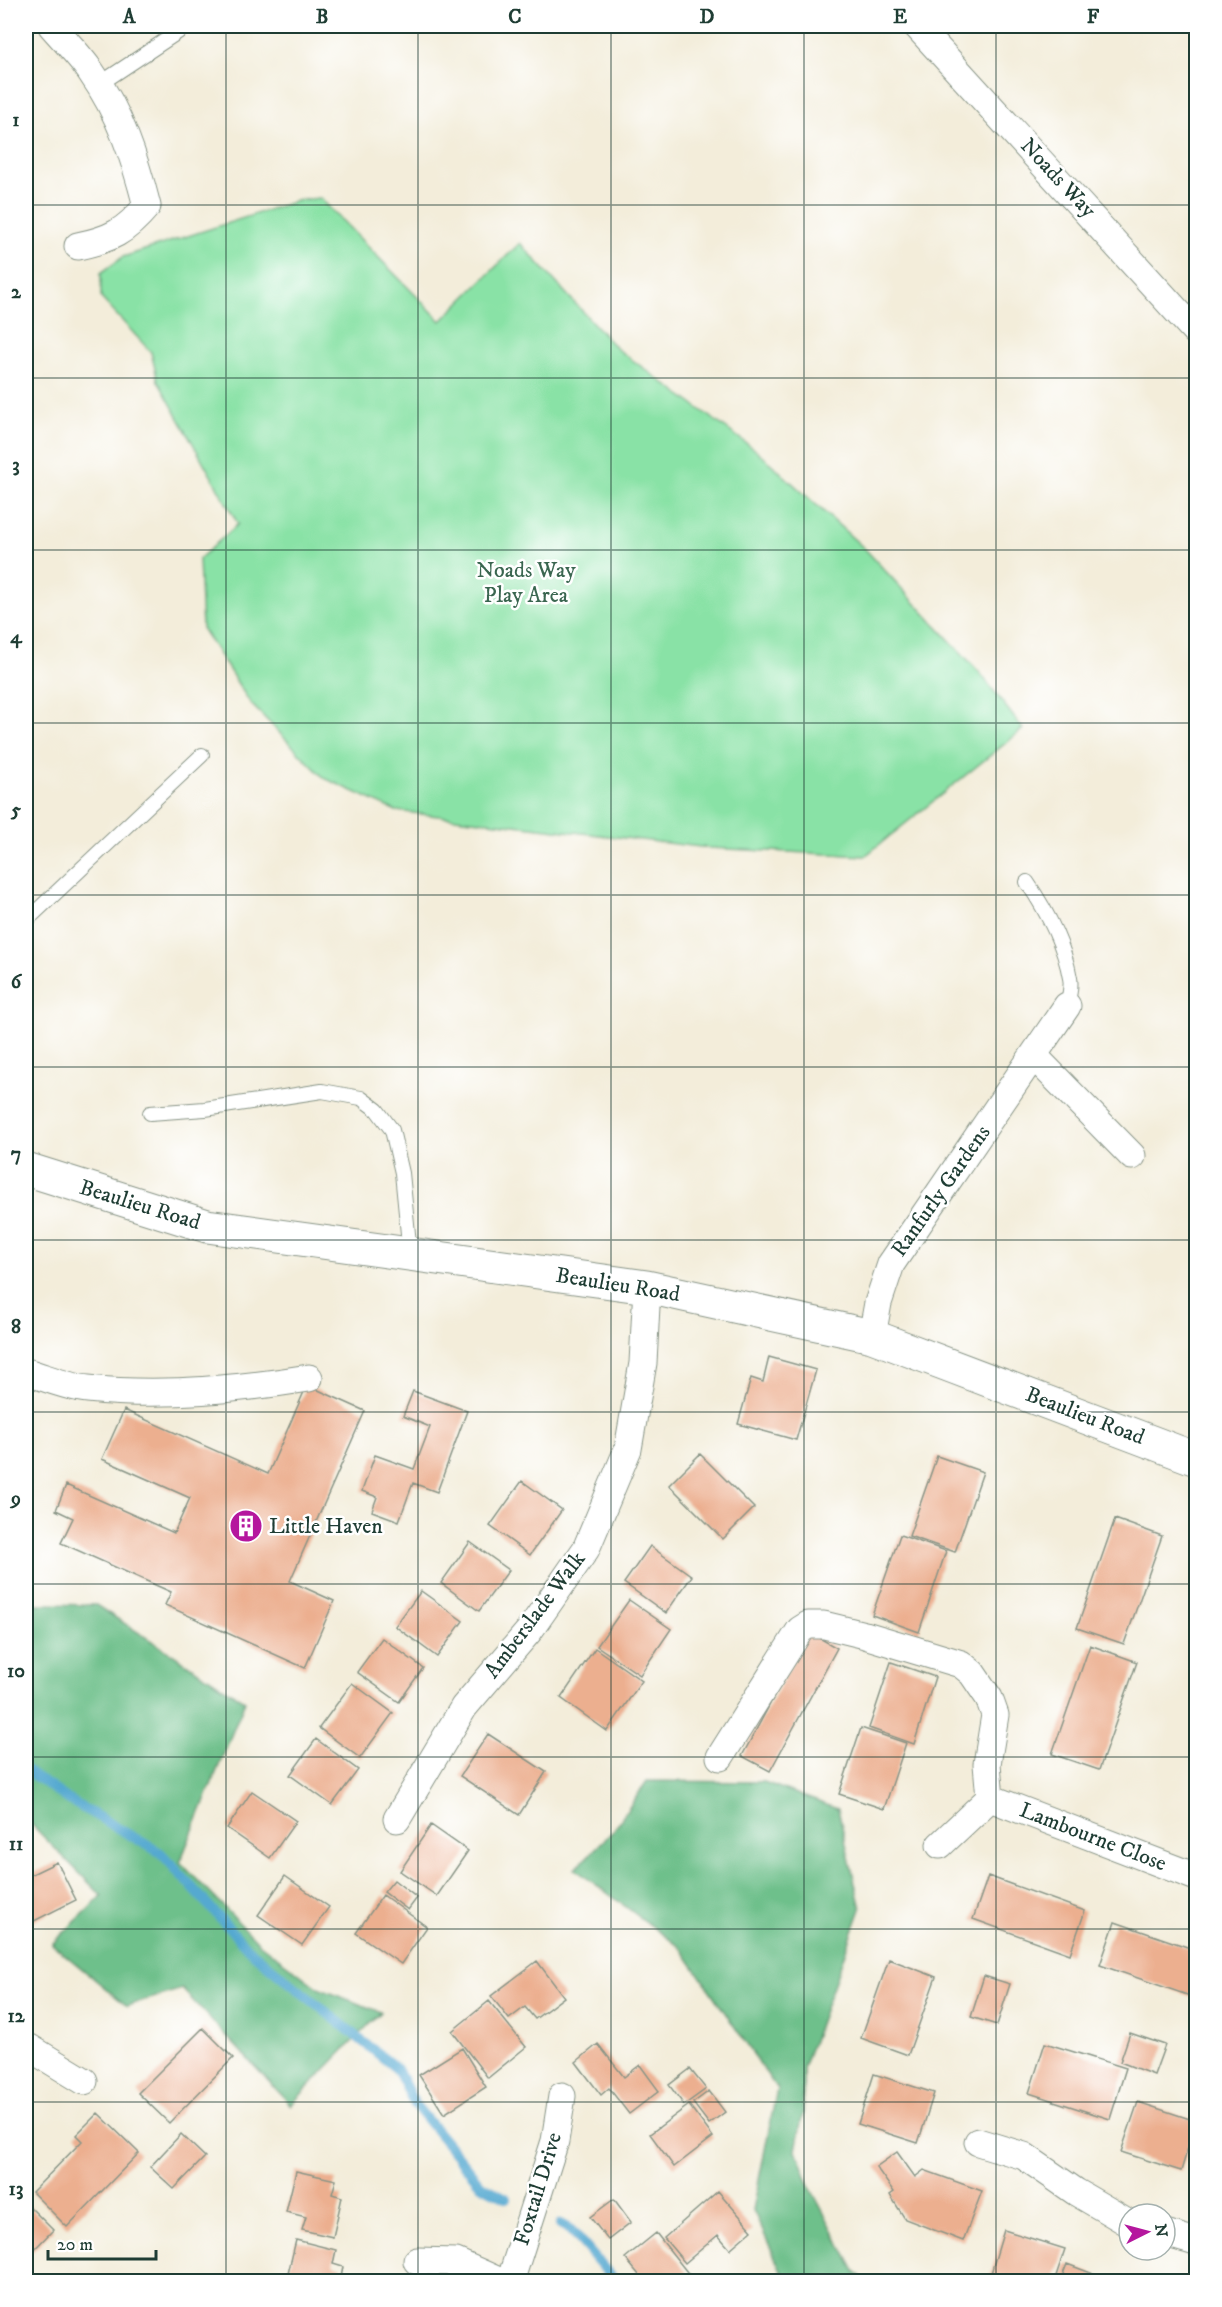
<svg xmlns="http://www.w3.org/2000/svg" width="1222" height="2307" viewBox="0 0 1222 2307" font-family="'IM FELL DW Pica',serif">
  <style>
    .green { fill: #89e2a6; stroke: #54906d; stroke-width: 1.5 }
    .forest { fill: #6ec08b; stroke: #467e60; stroke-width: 1.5 }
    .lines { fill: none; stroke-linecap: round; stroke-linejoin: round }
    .stream { stroke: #54a9d0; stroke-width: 10 }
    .building { fill: #ecaf8f }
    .service-casing { stroke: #899587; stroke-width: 16 }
    .minor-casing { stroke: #899587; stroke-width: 29 }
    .tertiary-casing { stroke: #899587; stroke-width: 35 }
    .service { stroke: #fff; stroke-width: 14 }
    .minor { stroke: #fff; stroke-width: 27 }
    .tertiary { stroke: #fff; stroke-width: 33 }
    .grid { fill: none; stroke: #1f3d34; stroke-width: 1.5; stroke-opacity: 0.55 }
    .labels { text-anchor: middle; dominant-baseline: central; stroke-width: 5; stroke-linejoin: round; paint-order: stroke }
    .street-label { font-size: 22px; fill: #1f3d34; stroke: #fff }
    .park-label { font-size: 22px; fill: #3a6650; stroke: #fff }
    .poi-label { font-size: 22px; fill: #1f3d34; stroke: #fff; text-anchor: start }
    .neatline { fill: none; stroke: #1f3d34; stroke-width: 2 }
    .grid-label { font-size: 20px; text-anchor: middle; font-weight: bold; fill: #1f3d34 }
  </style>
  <rect width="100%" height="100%" fill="#fff"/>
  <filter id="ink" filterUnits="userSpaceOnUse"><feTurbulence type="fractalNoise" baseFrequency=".0167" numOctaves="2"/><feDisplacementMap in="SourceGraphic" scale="12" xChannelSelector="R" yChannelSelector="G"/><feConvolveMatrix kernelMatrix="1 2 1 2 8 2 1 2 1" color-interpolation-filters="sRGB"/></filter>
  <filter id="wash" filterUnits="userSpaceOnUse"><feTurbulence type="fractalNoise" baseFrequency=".008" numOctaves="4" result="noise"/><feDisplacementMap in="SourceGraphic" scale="24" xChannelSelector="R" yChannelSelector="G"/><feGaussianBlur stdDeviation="1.35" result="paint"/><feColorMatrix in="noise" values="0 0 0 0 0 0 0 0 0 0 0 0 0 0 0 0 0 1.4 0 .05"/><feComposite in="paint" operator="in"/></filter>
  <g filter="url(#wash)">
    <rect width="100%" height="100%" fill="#f3edda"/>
    <path class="green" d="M320,198L441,321L520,243L616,348L757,451L866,550L980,673L1023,729L865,856L709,848L396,811L324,778L251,704L202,628L199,559L238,524L158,381L151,352L101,298V273L123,257L299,200Z"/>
    <path class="forest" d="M37,1604L96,1605L245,1701L180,1862L260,1944L318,1988L381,2012L291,2105L182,1989L127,2006L52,1944L102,1896L26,1819V1609Z
      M647,1781L764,1782L838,1809L861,1909L803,2068V2112L796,2150L811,2189L855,2271L865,2281H786L753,2210L777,2089L681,1948L575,1869L613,1831Z"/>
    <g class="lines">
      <path class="stream" d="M26,1770L69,1800L161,1853L248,1949L397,2069L415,2105L481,2185L506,2198
        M560,2224L571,2230L616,2282"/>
    </g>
    <g id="blocks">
      <path class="building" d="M769,1357L816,1370L796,1440L738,1424L751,1378L763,1382Z
        M307,1385L365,1411L290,1581L334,1601L305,1668L165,1605L171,1592L61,1543L73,1518L56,1510L66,1485L174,1533L190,1498L102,1459L124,1410L268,1474Z
        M413,1391L467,1411L437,1492L413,1483L399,1521L372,1511L377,1497L362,1491L375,1455L414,1469L430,1427L403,1416Z
        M700,1454L754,1508L723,1539L669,1485Z
        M937,1456L983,1472L955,1552L909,1536Z
        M522,1481L562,1510L530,1555L490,1526Z
        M1115,1519L1162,1536L1124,1644L1077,1628Z
        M900,1535L946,1551L919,1632L872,1615Z
        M470,1542L509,1570L479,1611L441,1583Z
        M650,1546L692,1576L666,1613L624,1583Z
        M421,1591L463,1621L437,1657L395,1626Z
        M629,1600L671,1629L640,1675L597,1646Z
        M809,1632L837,1648L770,1771L742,1756Z
        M382,1638L423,1668L399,1702L357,1672Z
        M1090,1645L1137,1662L1099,1770L1052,1754Z
        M595,1648L642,1681L607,1731L561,1698Z
        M891,1662L935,1677L914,1744L869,1728Z
        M352,1683L393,1713L360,1758L319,1728Z
        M861,1728L906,1743L884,1809L839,1794Z
        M488,1734L546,1772L519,1815L460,1776Z
        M316,1739L358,1770L332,1805L290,1775Z
        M252,1791L296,1821L270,1858L227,1828Z
        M431,1825L468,1851L437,1896L400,1871Z
        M57,1862L76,1900L26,1925V1877Z
        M285,1876L329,1907L302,1945L258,1915Z
        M988,1876L1085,1911L1070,1954L973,1919Z
        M394,1880L417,1898L408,1910L384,1892Z
        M383,1895L427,1927L401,1964L356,1933Z
        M1115,1922L1196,1950V1998L1100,1965Z
        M889,1959L936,1977L908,2055L861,2038Z
        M537,1961L564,1997L535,2019L525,2007L509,2019L491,1996Z
        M984,1976L1010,1984L997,2025L971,2017Z
        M489,2001L526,2047L488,2078L452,2031Z
        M203,2028L233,2058L169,2123L138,2093Z
        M1130,2033L1165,2045L1154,2075L1120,2062Z
        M1045,2043L1126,2068L1110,2119L1029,2093Z
        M598,2044L624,2077L640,2065L659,2091L629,2114L609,2088L601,2095L576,2062Z
        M462,2048L486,2087L444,2114L419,2075Z
        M690,2069L706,2089L684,2105L669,2085Z
        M874,2074L934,2093L918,2143L858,2124Z
        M709,2091L725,2112L709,2124L693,2103Z
        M1138,2102L1196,2121L1181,2171L1121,2152Z
        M689,2105L713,2137L674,2167L650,2134Z
        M98,2113L139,2153L67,2227L32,2192L82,2141L76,2135Z
        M181,2134L205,2157L174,2189L150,2167Z
        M897,2152L915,2177L924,2170L982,2191L963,2241L905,2219L890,2195L894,2192L876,2167Z
        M296,2171L336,2180L332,2194L342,2197L333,2237L302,2230L306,2217L286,2212Z
        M718,2191L752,2230L730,2249L718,2235L685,2263L664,2238Z
        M614,2199L631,2222L608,2240L590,2217Z
        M26,2203L53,2230L26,2258Z
        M1004,2230L1065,2249L1054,2282L989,2280Z
        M656,2233L695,2282H645L625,2258Z
        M296,2240L336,2250L333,2264L343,2267L340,2282H286Z
        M1067,2264L1096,2275L1094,2282H1060Z"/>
    </g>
  </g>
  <g filter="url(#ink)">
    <use href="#blocks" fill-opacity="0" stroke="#899587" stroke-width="1.5"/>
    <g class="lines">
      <g class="service-casing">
        <path id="service" d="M98,85L187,26
          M1027,882C1046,910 1064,944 1070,978C1072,986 1069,997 1067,1006
          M26,921L202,755
          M150,1113L205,1109L322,1091L361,1098L377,1110L392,1130L402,1173L410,1254"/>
      </g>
      <g class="minor-casing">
        <path id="minor" d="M52,26C65,41 80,56 91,72C120,113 135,159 147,206C125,232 111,239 78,246
          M917,26L1196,332
          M1034,1056L1132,1156
          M872,1336L878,1303L891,1264L1067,1006
          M26,1372C45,1377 67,1387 88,1389C161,1397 236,1390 309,1378
          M720,1757L800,1630L808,1625H824L865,1635L961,1664L972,1673L989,1698L995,1715L987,1764L990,1798L1196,1877
          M397,1819L464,1707L529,1631L586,1549L628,1449L643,1363L647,1287
          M940,1845L990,1798
          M26,2050L30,2048L84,2081
          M978,2142L1024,2156L1076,2192L1129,2223
          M1165,2233L1196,2242
          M417,2261L456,2262L501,2282
          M510,2282L555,2141L562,2096"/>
      </g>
      <g class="tertiary-casing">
        <path id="tertiary" d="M26,1169L207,1226L647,1287L872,1336L1196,1459"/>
      </g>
      <use href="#service" class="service"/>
      <use href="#minor" class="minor"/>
      <use href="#tertiary" class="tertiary"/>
    </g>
  </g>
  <path class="grid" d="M226,26V2282M418,26V2282M611,26V2282M804,26V2282M996,26V2282M26,205H1196M26,378H1196M26,550H1196M26,723H1196M26,895H1196M26,1067H1196M26,1240H1196M26,1412H1196M26,1584H1196M26,1757H1196M26,1929H1196M26,2102H1196"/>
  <defs>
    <g id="building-disc" transform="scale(1.725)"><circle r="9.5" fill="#b5179e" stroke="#fff"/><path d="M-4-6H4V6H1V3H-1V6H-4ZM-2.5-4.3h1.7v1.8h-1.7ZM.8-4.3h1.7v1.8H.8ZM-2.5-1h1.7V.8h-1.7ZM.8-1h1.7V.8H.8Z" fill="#fff"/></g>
  </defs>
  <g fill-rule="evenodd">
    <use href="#building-disc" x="246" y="1526"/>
  </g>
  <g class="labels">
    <g class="street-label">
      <text transform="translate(1058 178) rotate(47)">Noads Way</text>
      <text transform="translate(941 1191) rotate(-55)">Ranfurly Gardens</text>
      <text transform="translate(140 1205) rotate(17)">Beaulieu Road</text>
      <text transform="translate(618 1285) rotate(9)">Beaulieu Road</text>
      <text transform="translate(1085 1416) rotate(21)">Beaulieu Road</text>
      <text transform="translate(535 1615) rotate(-53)">Amberslade Walk</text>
      <text transform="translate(1093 1837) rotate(21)">Lambourne Close</text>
      <text transform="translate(538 2189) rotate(-73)">Foxtail Drive</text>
    </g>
    <g class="park-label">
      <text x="526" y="570">Noads Way<tspan x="526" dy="25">Play Area</tspan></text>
    </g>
    <g class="poi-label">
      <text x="269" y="1526">Little Haven</text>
    </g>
  </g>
  <rect width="1222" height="2307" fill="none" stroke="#fff" stroke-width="66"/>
  <g transform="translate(1147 2232) rotate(84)"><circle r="28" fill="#ffffff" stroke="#a5b1ae" stroke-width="1.5"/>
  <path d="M0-4.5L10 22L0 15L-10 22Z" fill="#b5179e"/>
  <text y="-9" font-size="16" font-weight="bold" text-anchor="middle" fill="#1f3d34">N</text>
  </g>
  <path d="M48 2250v9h108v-9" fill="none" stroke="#1f3d34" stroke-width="3"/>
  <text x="57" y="2250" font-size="18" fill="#1f3d34" stroke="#ffffff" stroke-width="4.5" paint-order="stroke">20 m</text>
  <rect x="33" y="33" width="1156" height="2241" class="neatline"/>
  <g class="grid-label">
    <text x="129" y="23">A</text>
    <text x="322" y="23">B</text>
    <text x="515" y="23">C</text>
    <text x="707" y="23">D</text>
    <text x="900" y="23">E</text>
    <text x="1093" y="23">F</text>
    <text x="16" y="126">1</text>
    <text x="16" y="298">2</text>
    <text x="16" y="471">3</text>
    <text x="16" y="643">4</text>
    <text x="16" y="816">5</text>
    <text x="16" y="988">6</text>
    <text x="16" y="1160">7</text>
    <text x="16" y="1333">8</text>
    <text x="16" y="1505">9</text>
    <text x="16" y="1677">10</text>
    <text x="16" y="1850">11</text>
    <text x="16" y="2022">12</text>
    <text x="16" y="2195">13</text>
  </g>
</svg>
